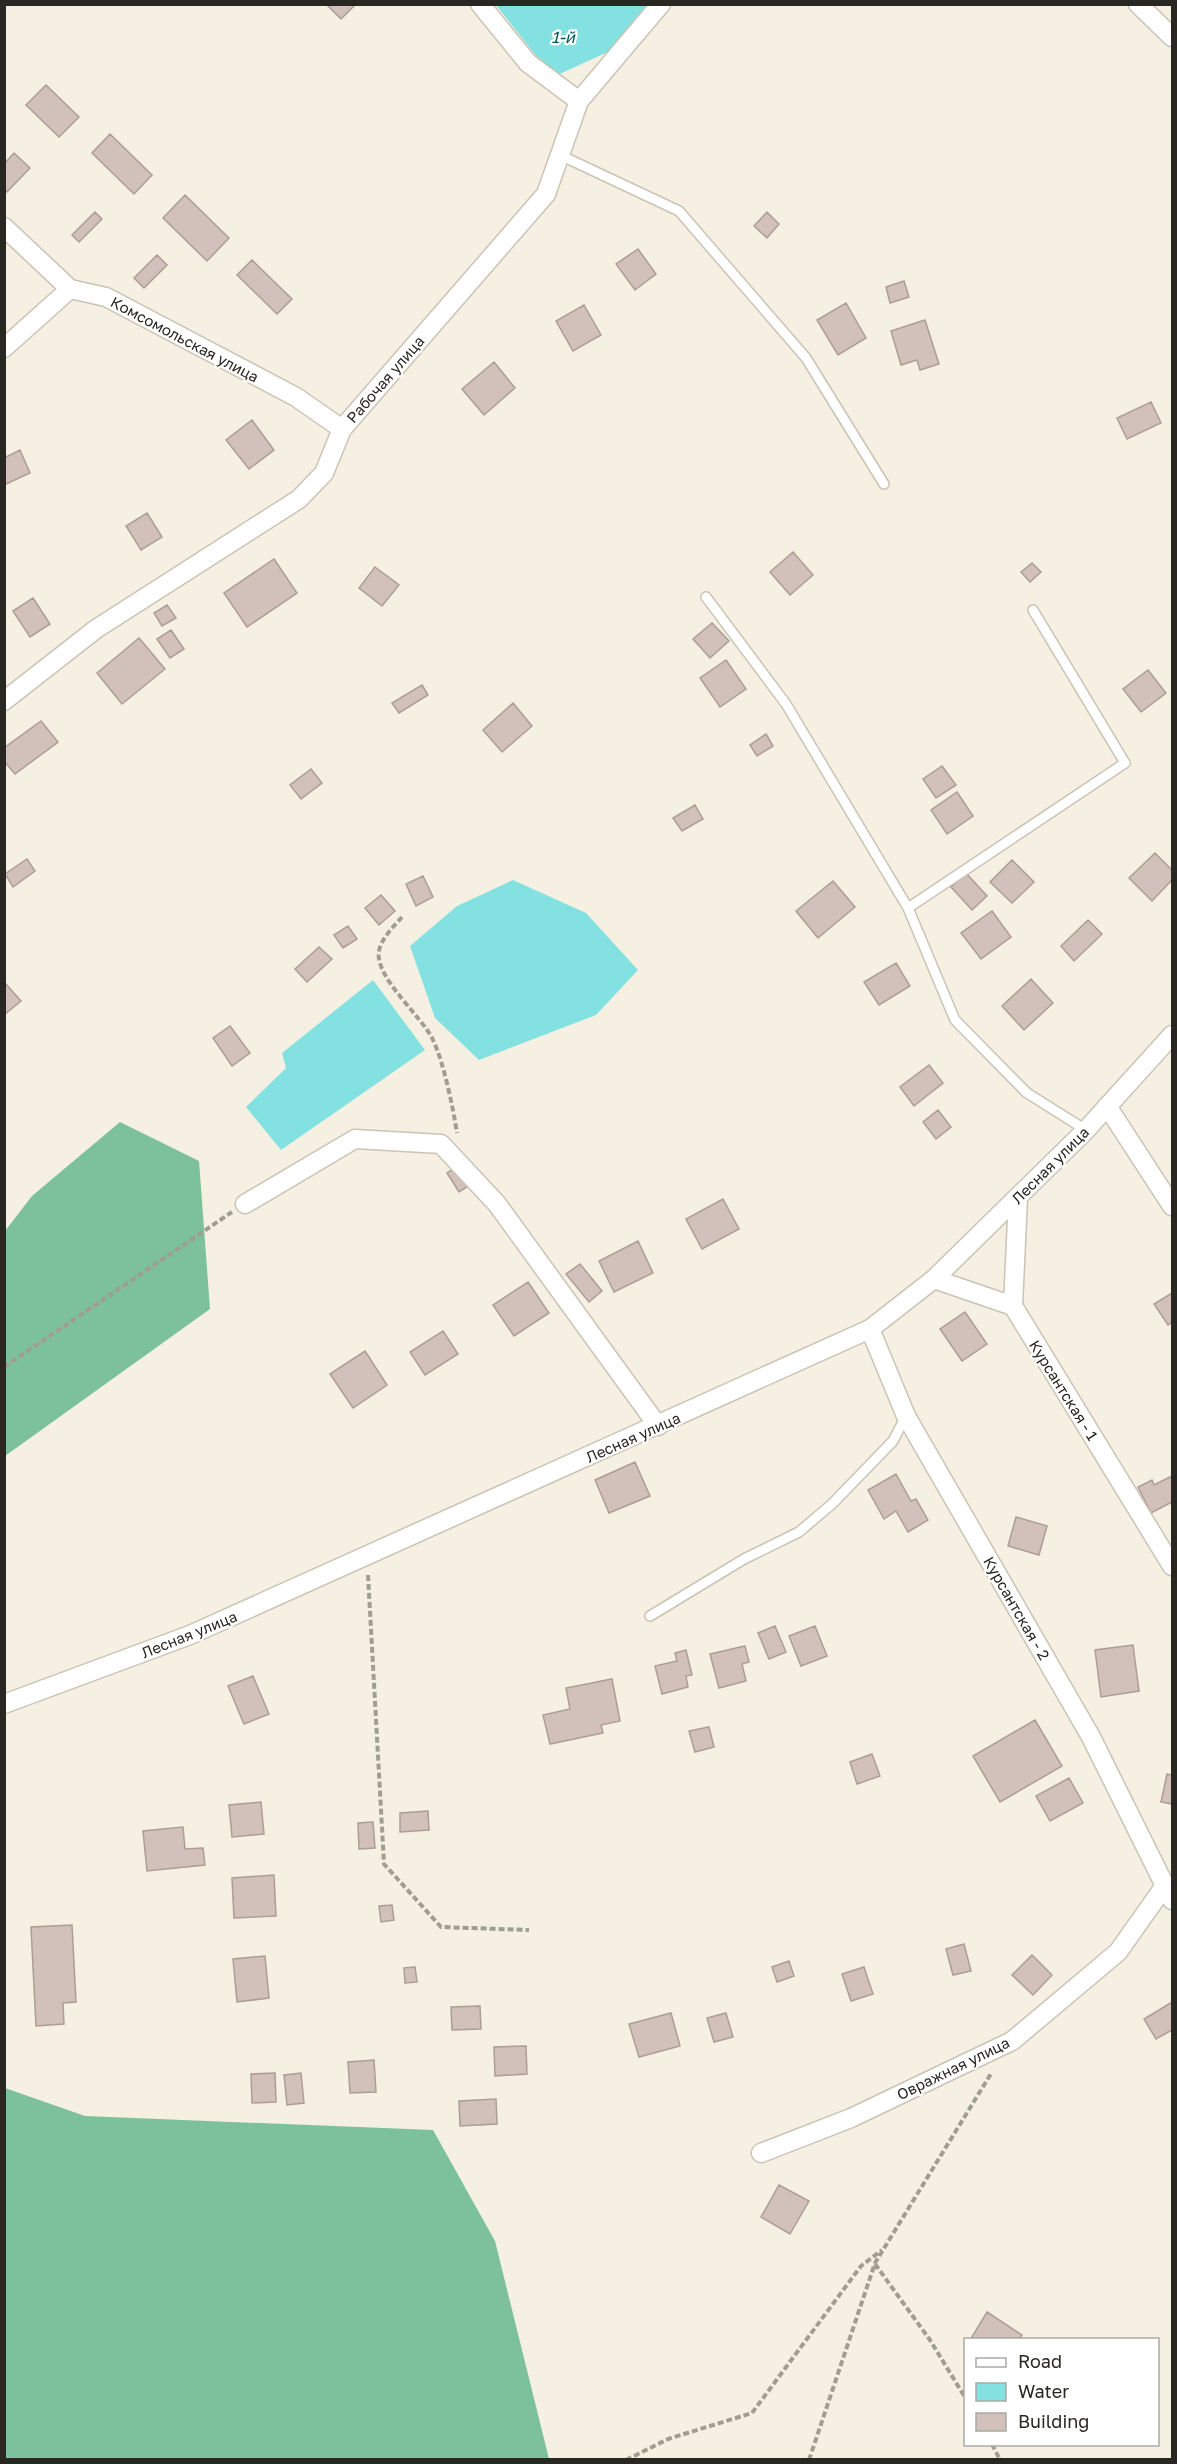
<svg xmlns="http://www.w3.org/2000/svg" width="1177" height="2464" viewBox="0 0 1177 2464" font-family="'Golos Text',sans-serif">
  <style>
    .forest { fill: #7cc19b }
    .water { fill: #84e1e2 }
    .building { fill: #d1c1ba; stroke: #ad9d96; stroke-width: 1.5 }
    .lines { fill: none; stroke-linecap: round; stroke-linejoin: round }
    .lane-casing { stroke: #c9c4b5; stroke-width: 12 }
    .street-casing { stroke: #c9c4b5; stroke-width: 21 }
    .path { stroke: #a09d91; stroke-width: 4; stroke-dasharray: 6 3; stroke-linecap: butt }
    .lane { stroke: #fff; stroke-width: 9 }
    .street { stroke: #fff; stroke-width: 18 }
    .labels { text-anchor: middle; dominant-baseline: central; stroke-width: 4.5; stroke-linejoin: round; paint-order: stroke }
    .street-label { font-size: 15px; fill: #292721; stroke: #fff }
    .water-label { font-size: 16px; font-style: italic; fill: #005758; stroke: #fff }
  </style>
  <rect width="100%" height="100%" fill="#f5f0e1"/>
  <path class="forest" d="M120,1122L199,1161L210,1309L5,1456V1231L32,1196Z
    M5,2088L85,2116L433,2130L495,2241L549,2459H5Z"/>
  <path class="water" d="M496,5H647L610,51L553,77Z
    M513,880L586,913L638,970L596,1015L479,1060L435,1018L410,946L457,906Z
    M373,980L425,1050L281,1150L246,1107L286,1068L282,1053Z"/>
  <path class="building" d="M326,4H356L341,19Z
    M46,85L79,117L59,137L26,105Z
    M110,134L152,175L134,194L92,153Z
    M14,153L30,168L7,192L4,189V164Z
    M185,195L229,238L207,261L163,218Z
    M95,212L102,219L79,242L72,235Z
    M767,212L779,224L767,238L754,226Z
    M638,249L656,274L635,290L616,264Z
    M157,255L167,265L144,288L134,278Z
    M252,260L292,299L277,314L237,275Z
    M904,281L909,297L890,303L886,287Z
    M846,303L866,338L838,355L817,320Z
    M584,305L601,335L573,351L556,321Z
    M925,320L939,364L920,370L917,360L901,365L891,331Z
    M494,362L515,388L484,415L462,389Z
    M1151,402L1161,423L1127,439L1117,418Z
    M252,420L274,450L249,469L226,440Z
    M20,450L30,473L4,485V458Z
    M147,513L162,537L141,550L126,526Z
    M793,552L813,575L790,595L770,572Z
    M274,559L297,593L247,627L224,593Z
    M1032,563L1041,572L1030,582L1021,572Z
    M375,567L399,585L382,606L359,588Z
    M33,598L50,624L30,637L13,611Z
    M167,605L176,618L162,626L154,613Z
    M712,623L729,641L710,658L693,639Z
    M171,630L184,649L170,658L157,639Z
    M139,638L165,669L122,704L97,673Z
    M726,660L746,689L720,707L700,678Z
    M1148,670L1166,693L1141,712L1123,689Z
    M422,685L428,695L399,713L392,703Z
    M513,703L532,726L502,752L483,730Z
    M41,721L58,742L15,774L4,761V748Z
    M766,734L773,746L757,756L750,745Z
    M942,766L956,785L936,798L923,779Z
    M311,769L322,783L301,799L290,785Z
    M957,792L973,816L947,834L931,810Z
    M695,805L703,819L682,831L673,818Z
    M1155,853L1172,870V880L1152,901L1129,878Z
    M27,859L35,871L13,887L5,874Z
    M1012,860L1034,882L1012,903L990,882Z
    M966,873L987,896L972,910L951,887Z
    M423,876L433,897L416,906L406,884Z
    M833,881L855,907L818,938L796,911Z
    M381,895L395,911L379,925L365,908Z
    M992,911L1011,937L981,959L961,933Z
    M1088,920L1102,934L1074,961L1061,946Z
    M348,926L357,939L343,948L334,935Z
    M319,947L332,959L307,982L295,969Z
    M896,963L910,986L879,1005L864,982Z
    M1031,979L1053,1003L1024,1030L1002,1006Z
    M4,982L21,1001L4,1015Z
    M230,1026L250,1053L232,1066L213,1038Z
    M929,1065L943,1083L914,1106L900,1087Z
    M938,1110L951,1127L936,1139L923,1122Z
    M457,1166L470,1185L459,1192L447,1173Z
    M723,1199L739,1229L702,1249L686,1219Z
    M638,1241L653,1273L614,1292L599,1261Z
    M580,1264L602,1291L589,1302L566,1274Z
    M528,1282L549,1313L514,1336L493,1305Z
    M1172,1293V1322L1168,1325L1154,1304Z
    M965,1312L987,1344L962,1361L940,1329Z
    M443,1331L458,1354L425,1375L410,1352Z
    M365,1351L387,1385L353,1408L330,1374Z
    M635,1462L650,1496L609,1513L595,1480Z
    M896,1474L911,1501L916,1499L928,1520L908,1532L896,1511L884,1519L868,1490Z
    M1172,1476V1502L1151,1513L1138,1487L1152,1480L1154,1485Z
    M1016,1517L1047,1526L1039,1555L1008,1546Z
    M775,1626L786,1652L769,1659L758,1633Z
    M815,1626L827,1656L801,1666L789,1636Z
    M1133,1645L1139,1691L1101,1697L1095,1650Z
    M745,1646L749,1662L742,1664L746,1681L719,1688L710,1654Z
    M686,1650L692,1675L686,1676L688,1687L662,1694L655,1666L677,1661L675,1653Z
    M253,1676L269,1714L244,1724L228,1686Z
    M612,1679L620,1721L601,1725L603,1733L550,1744L543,1715L570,1709L566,1688Z
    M1035,1720L1062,1766L1000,1802L973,1756Z
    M709,1727L714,1747L695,1752L689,1731Z
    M872,1754L880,1776L857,1784L850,1762Z
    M1167,1774L1172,1775V1804L1161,1802Z
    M1069,1778L1083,1803L1050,1821L1036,1796Z
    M261,1802L264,1834L232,1837L229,1805Z
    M428,1811L429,1830L400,1832V1813Z
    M373,1822L375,1848L359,1849L358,1823Z
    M183,1827L185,1849L203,1848L205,1865L147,1871L143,1831Z
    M274,1875L276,1916L234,1918L232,1878Z
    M392,1905L394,1920L381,1922L379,1906Z
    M72,1925L76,2002L63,2003L64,2024L36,2026L31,1927Z
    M964,1944L971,1971L953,1975L946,1949Z
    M1032,1955L1052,1975L1033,1995L1012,1975Z
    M265,1956L269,1998L237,2002L233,1959Z
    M789,1961L794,1976L777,1982L772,1967Z
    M415,1967L417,1982L405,1983L404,1968Z
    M864,1967L873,1994L851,2001L842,1974Z
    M1172,2002V2030L1156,2039L1144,2019Z
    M480,2006L481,2029L452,2030L451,2007Z
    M671,2013L680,2046L639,2057L629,2024Z
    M726,2013L733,2037L714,2042L707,2018Z
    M526,2046L527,2074L495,2076L494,2047Z
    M374,2060L376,2092L350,2093L348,2062Z
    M275,2073L276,2102L252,2103L251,2074Z
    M301,2073L304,2103L287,2105L284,2075Z
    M496,2099L497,2124L460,2126L459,2101Z
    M779,2185L809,2201L790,2234L761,2217Z
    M987,2312L1022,2335L1019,2340H970Z"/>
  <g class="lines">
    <g class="lane-casing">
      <path id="lane" d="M562,156L679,211L806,358L884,484
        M706,597L786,704L908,908L955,1020L1027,1093L1086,1130
        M908,908L1125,763L1033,610
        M650,1616L744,1559L799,1532L832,1504L893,1441L906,1416"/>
    </g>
    <g class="street-casing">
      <path id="street" d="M480,4L528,63L579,101
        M1138,4L1172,37
        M4,227L70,289L106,297L296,397L342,429
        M4,348L70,289
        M4,701L96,629L299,499L324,473L342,429L546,194L579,101L661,4
        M1107,1106L1172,1206
        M1018,1197L1013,1306L1172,1566
        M245,1204L355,1139L441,1144L497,1204L658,1426
        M934,1279L1013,1306
        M870,1329L906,1416L1091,1737L1172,1900
        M4,1704L190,1635L870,1329L934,1279L1086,1130L1172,1035
        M761,2153L851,2118L1012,2041L1118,1952L1164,1887"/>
    </g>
    <path class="path" d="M402,917C394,926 381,939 379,951C374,977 422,1016 433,1040C444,1063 453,1108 457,1133
      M4,1367L232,1212
      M368,1575L384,1864L441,1927L529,1930
      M875,2264L930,2340L966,2399
      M992,2444L1000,2460
      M626,2460L668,2439L752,2413L861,2266L882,2250
      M809,2460L875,2263L992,2072"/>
    <use href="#lane" class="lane"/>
    <use href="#street" class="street"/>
  </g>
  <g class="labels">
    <g class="street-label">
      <text transform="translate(185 339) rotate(28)">Комсомольская улица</text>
      <text transform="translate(385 379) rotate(-49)">Рабочая улица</text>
      <text transform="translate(1050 1165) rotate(-45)">Лесная улица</text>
      <text transform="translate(1064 1390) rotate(58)">Курсантская - 1</text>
      <text transform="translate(633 1437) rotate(-24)">Лесная улица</text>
      <text transform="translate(1017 1608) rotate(60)">Курсантская - 2</text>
      <text transform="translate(189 1634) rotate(-22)">Лесная улица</text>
      <text transform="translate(953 2068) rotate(-26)">Овражная улица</text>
    </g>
    <g class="water-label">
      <text x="563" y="37">1-й</text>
    </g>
  </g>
  <rect width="1177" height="2464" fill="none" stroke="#292721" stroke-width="12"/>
  <rect x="964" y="2338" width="195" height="108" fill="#ffffff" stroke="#a9a9a6" stroke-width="1.5"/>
  <rect x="976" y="2358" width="30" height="9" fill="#ffffff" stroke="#a9a9a6" stroke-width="1.5"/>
  <text x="1018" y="2368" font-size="18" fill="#292721">Road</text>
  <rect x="976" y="2383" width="30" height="18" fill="#84e1e2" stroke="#a9a9a6" stroke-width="1.5"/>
  <text x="1018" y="2398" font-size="18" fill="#292721">Water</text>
  <rect x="976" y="2413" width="30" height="18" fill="#d1c1ba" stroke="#a9a9a6" stroke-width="1.5"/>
  <text x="1018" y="2428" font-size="18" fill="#292721">Building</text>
</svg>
